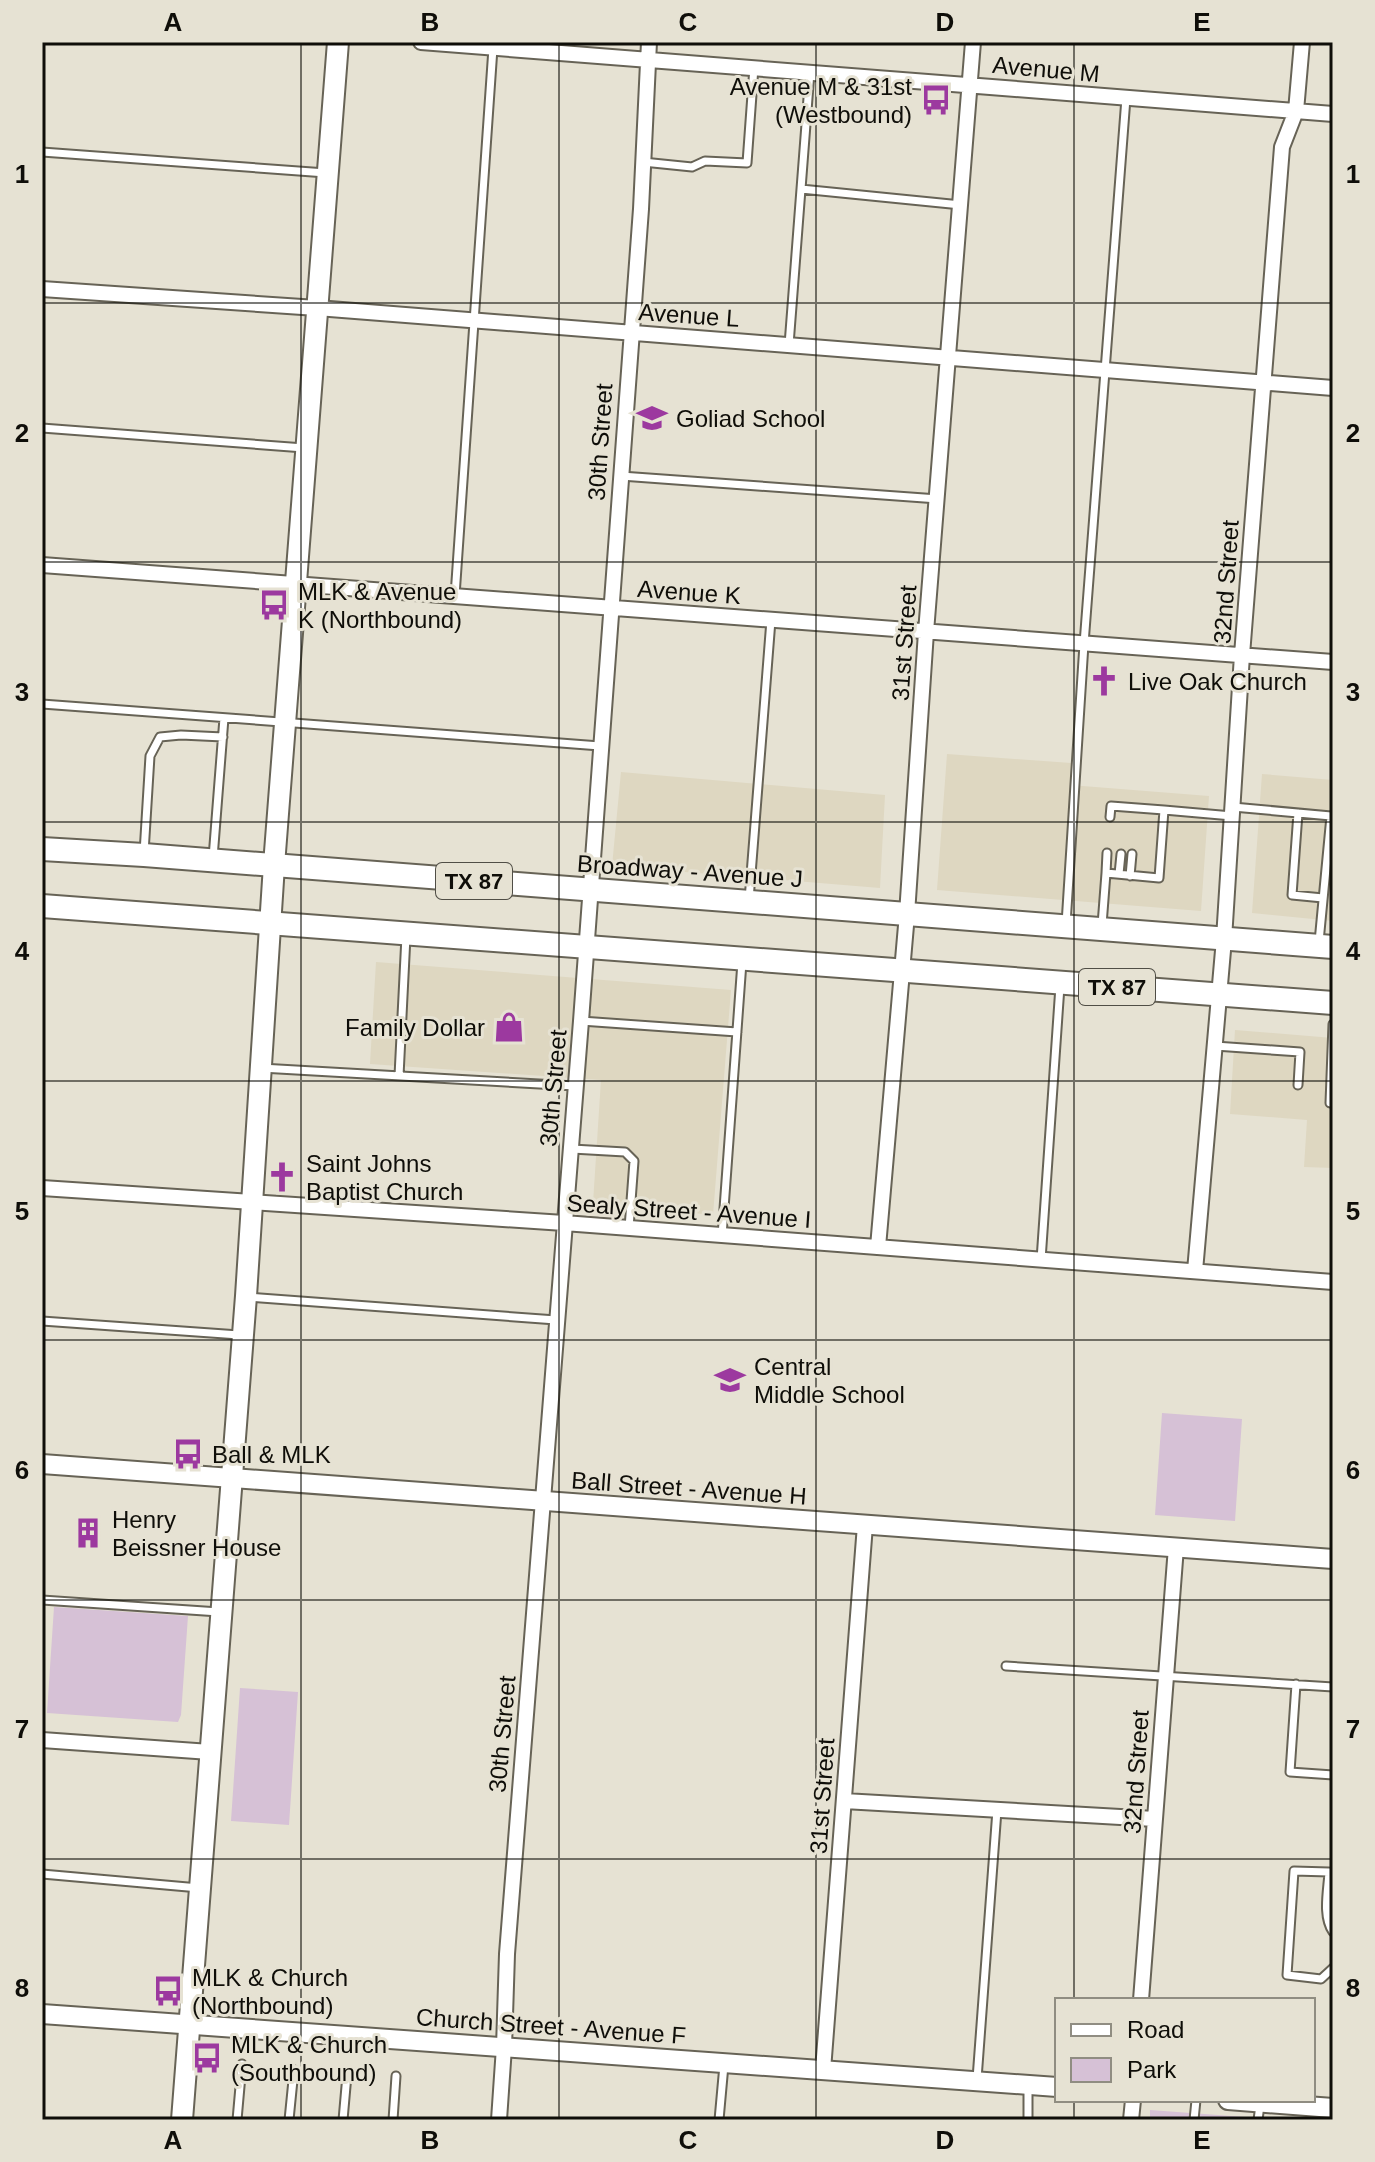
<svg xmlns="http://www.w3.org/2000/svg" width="1375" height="2162" viewBox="0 0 1375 2162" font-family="Arial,sans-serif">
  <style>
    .built { fill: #ded7c1 }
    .green { fill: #d6c1d6 }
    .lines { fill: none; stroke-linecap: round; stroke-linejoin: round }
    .service-casing { stroke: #676356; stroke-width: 11 }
    .minor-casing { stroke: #676356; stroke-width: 18 }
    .tertiary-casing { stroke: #676356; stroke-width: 22 }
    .secondary-casing { stroke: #676356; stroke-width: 24 }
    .primary-casing { stroke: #676356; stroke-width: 26 }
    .service { stroke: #fff; stroke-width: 7 }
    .minor { stroke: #fff; stroke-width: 14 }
    .tertiary { stroke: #fff; stroke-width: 18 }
    .secondary { stroke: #fff; stroke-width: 20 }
    .primary { stroke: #fff; stroke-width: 22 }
    .grid { fill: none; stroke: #0f0e09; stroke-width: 2; stroke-opacity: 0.55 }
    .labels { text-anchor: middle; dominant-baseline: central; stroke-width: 6; stroke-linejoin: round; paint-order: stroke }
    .shield { fill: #e6e2d3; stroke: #504e46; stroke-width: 2 }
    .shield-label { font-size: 22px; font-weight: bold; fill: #0f0e09 }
    .street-label { font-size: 24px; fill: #0f0e09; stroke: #e6e2d3 }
    .poi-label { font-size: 24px; fill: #0f0e09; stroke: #e6e2d3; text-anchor: start }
    .neatline { fill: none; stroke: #0f0e09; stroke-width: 3 }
    .grid-label { font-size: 26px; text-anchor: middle; font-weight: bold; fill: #0f0e09 }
  </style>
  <rect width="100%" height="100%" fill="#e6e2d3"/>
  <path class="built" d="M947,754L1071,763L1070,785L1209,796L1201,911L937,890Z
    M621,772L885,795L880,888L612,866Z
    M1262,774L1333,780V921L1252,913Z
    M376,962L731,990L713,1215L593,1203L601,1080L370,1064Z
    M1235,1030L1333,1038V1168L1304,1167L1307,1120L1230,1114Z"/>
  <path class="green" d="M1162,1413L1242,1419L1235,1521L1155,1515Z
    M54,1607L188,1616L181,1715L178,1722L47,1713Z
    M240,1688L298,1692L289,1825L231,1821Z
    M1150,2110L1285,2120H1150Z"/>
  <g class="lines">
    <g class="service-casing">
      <path id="service" d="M42,152L326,173
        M643,162L692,167L705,161L747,163L754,67
        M801,189L961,205
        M789,345L810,72
        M42,428L304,448
        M621,476L938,499
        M455,596L493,48
        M42,704L600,746
        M1233,807L1331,816L1319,942
        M1298,813L1292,895L1323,898
        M1110,817L1111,806L1164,810
        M144,853L150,756L160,737L181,735L223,737
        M213,858L224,718
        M1106,873L1107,853
        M1119,874L1121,854
        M1130,876L1132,854
        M749,900L771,620
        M1066,924L1084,644L1126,98
        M1102,925L1106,873L1159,878L1164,810L1232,816
        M581,1021L737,1032
        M1215,1046L1300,1052L1298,1085
        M261,1068L575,1086
        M399,1076L406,936
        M1330,1103L1333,1024
        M572,1149L625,1152L634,1161L629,1228
        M722,1236L742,962
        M1041,1260L1060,986
        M247,1297L556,1320
        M42,1321L239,1335
        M42,1600L219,1612
        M1006,1666L1333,1687
        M1296,1684L1290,1772L1333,1775
        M42,1874L199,1888
        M1333,1932C1322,1916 1328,1891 1329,1872L1294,1871L1287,1975L1321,1979L1333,1968
        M977,2079L997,1810
        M237,2120L242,2064
        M289,2120L294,2070
        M343,2120L347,2075
        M393,2120L396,2076
        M719,2120L724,2065
        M1028,2120V2086
        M1194,2120L1196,2100
        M1258,2120L1260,2105"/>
    </g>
    <g class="minor-casing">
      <path id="minor" d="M421,42L1333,114
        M42,289L317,308L1333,388
        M42,565L1333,662
        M42,1188L564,1223L1333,1282
        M878,1247L907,914L926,632L973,42
        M1195,1271L1224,939L1242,655L1282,147L1296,111L1302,42
        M42,1740L210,1752
        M844,1801L1155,1819
        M1141,2000L1176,1547
        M823,2070L865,1525
        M499,2120L504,2047L507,1954L581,1021L641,209L649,42
        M1131,2120L1133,2100"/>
    </g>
    <g class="tertiary-casing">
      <path id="tertiary" d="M42,1464L1333,1559
        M42,2014L1057,2087
        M1228,2100L1333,2108"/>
    </g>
    <g class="secondary-casing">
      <path id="secondary" d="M182,2120L246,1296L274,865L338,42"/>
    </g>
    <g class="primary-casing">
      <path id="primary" d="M42,849L144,855L1333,947
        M42,906L1333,1003"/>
    </g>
    <use href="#service" class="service"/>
    <use href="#minor" class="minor"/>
    <use href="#tertiary" class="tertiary"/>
    <use href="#secondary" class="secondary"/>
    <use href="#primary" class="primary"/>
  </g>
  <path class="grid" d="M301,42V2120M559,42V2120M816,42V2120M1074,42V2000M42,303H1333M42,562H1333M42,822H1333M42,1081H1333M42,1340H1333M42,1600H1333M42,1859H1333M1074,2100V2120"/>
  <defs>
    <g id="bus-bare" transform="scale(2.4)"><path d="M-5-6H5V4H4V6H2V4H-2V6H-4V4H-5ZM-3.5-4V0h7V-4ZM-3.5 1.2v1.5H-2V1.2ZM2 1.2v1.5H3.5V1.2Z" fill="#9c399f" stroke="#e6e2d3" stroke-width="2.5" paint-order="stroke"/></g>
    <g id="school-bare" transform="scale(2.4)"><path d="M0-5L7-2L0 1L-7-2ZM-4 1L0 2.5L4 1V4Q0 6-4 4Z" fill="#9c399f" stroke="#e6e2d3" stroke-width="2.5" paint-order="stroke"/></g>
    <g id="church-bare" transform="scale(2.4)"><path d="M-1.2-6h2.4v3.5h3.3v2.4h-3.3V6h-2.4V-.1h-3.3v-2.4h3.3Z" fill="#9c399f" stroke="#e6e2d3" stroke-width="2.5" paint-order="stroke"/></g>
    <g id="shop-bare" transform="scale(2.4)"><path d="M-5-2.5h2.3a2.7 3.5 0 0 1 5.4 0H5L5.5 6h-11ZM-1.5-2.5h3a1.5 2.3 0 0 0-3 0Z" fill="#9c399f" stroke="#e6e2d3" stroke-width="2.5" paint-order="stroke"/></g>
    <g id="building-bare" transform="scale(2.4)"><path d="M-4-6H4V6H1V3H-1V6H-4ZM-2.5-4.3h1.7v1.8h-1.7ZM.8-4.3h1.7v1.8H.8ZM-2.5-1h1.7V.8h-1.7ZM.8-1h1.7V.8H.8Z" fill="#9c399f" stroke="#e6e2d3" stroke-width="2.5" paint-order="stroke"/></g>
  </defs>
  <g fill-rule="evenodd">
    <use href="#bus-bare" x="936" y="100"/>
    <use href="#school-bare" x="652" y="418"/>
    <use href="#bus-bare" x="274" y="605"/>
    <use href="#church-bare" x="1104" y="681"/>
    <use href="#shop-bare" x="509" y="1027"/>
    <use href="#church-bare" x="282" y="1177"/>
    <use href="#school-bare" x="730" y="1380"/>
    <use href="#bus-bare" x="188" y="1454"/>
    <use href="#building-bare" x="88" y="1533"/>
    <use href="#bus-bare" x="168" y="1991"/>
    <use href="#bus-bare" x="207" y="2058"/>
  </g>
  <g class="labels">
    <g class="shield">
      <rect x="436" y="863" width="76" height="36" rx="6"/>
      <rect x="1079" y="969" width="76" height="36" rx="6"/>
    </g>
    <g class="shield-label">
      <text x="474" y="881">TX 87</text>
      <text x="1117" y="987">TX 87</text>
    </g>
    <g class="street-label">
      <text transform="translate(1046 69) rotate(5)">Avenue M</text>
      <text transform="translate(689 315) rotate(4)">Avenue L</text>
      <text transform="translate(600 442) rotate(-86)">30th Street</text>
      <text transform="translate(1226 582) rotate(-86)">32nd Street</text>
      <text transform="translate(689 592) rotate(4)">Avenue K</text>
      <text transform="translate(904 643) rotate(-86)">31st Street</text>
      <text transform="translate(690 871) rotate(4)">Broadway - Avenue J</text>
      <text transform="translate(553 1088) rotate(-85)">30th Street</text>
      <text transform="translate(689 1211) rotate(4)">Sealy Street - Avenue I</text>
      <text transform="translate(689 1488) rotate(4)">Ball Street - Avenue H</text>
      <text transform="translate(502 1734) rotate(-85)">30th Street</text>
      <text transform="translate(1136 1772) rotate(-86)">32nd Street</text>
      <text transform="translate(822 1796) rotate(-86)">31st Street</text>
      <text transform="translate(551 2026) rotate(4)">Church Street - Avenue F</text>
    </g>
    <g class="poi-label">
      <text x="912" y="86" text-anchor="end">Avenue M &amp; 31st<tspan x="912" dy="28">(Westbound)</tspan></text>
      <text x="676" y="418">Goliad School</text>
      <text x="298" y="591">MLK &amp; Avenue<tspan x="298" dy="28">K (Northbound)</tspan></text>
      <text x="1128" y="681">Live Oak Church</text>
      <text x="485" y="1027" text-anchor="end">Family Dollar</text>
      <text x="306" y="1163">Saint Johns<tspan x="306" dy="28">Baptist Church</tspan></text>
      <text x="754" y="1366">Central<tspan x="754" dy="28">Middle School</tspan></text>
      <text x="212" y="1454">Ball &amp; MLK</text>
      <text x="112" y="1519">Henry<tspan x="112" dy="28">Beissner House</tspan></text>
      <text x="192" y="1977">MLK &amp; Church<tspan x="192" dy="28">(Northbound)</tspan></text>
      <text x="231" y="2044">MLK &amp; Church<tspan x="231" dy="28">(Southbound)</tspan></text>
    </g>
  </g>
  <rect width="1375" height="2162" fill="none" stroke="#e6e2d3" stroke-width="88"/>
  <rect x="1055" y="1998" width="260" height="104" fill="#e6e2d3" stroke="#908d82" stroke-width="2"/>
  <rect x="1071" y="2024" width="40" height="12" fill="#ffffff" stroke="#908d82" stroke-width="2"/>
  <text x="1127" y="2038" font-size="24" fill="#0f0e09">Road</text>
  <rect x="1071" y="2058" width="40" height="24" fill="#d6c1d6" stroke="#908d82" stroke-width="2"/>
  <text x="1127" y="2078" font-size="24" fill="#0f0e09">Park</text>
  <rect x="44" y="44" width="1287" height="2074" class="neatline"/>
  <g class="grid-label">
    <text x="173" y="31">A</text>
    <text x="430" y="31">B</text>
    <text x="688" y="31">C</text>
    <text x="945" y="31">D</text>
    <text x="1202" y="31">E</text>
    <text x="22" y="183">1</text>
    <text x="1353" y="183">1</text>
    <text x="22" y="442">2</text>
    <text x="1353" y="442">2</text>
    <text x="22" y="701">3</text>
    <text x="1353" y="701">3</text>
    <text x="22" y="960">4</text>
    <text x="1353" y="960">4</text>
    <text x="22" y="1220">5</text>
    <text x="1353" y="1220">5</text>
    <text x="22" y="1479">6</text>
    <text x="1353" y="1479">6</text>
    <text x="22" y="1738">7</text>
    <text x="1353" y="1738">7</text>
    <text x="22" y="1997">8</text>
    <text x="1353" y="1997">8</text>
    <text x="173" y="2149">A</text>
    <text x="430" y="2149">B</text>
    <text x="688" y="2149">C</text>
    <text x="945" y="2149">D</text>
    <text x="1202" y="2149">E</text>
  </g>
</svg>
